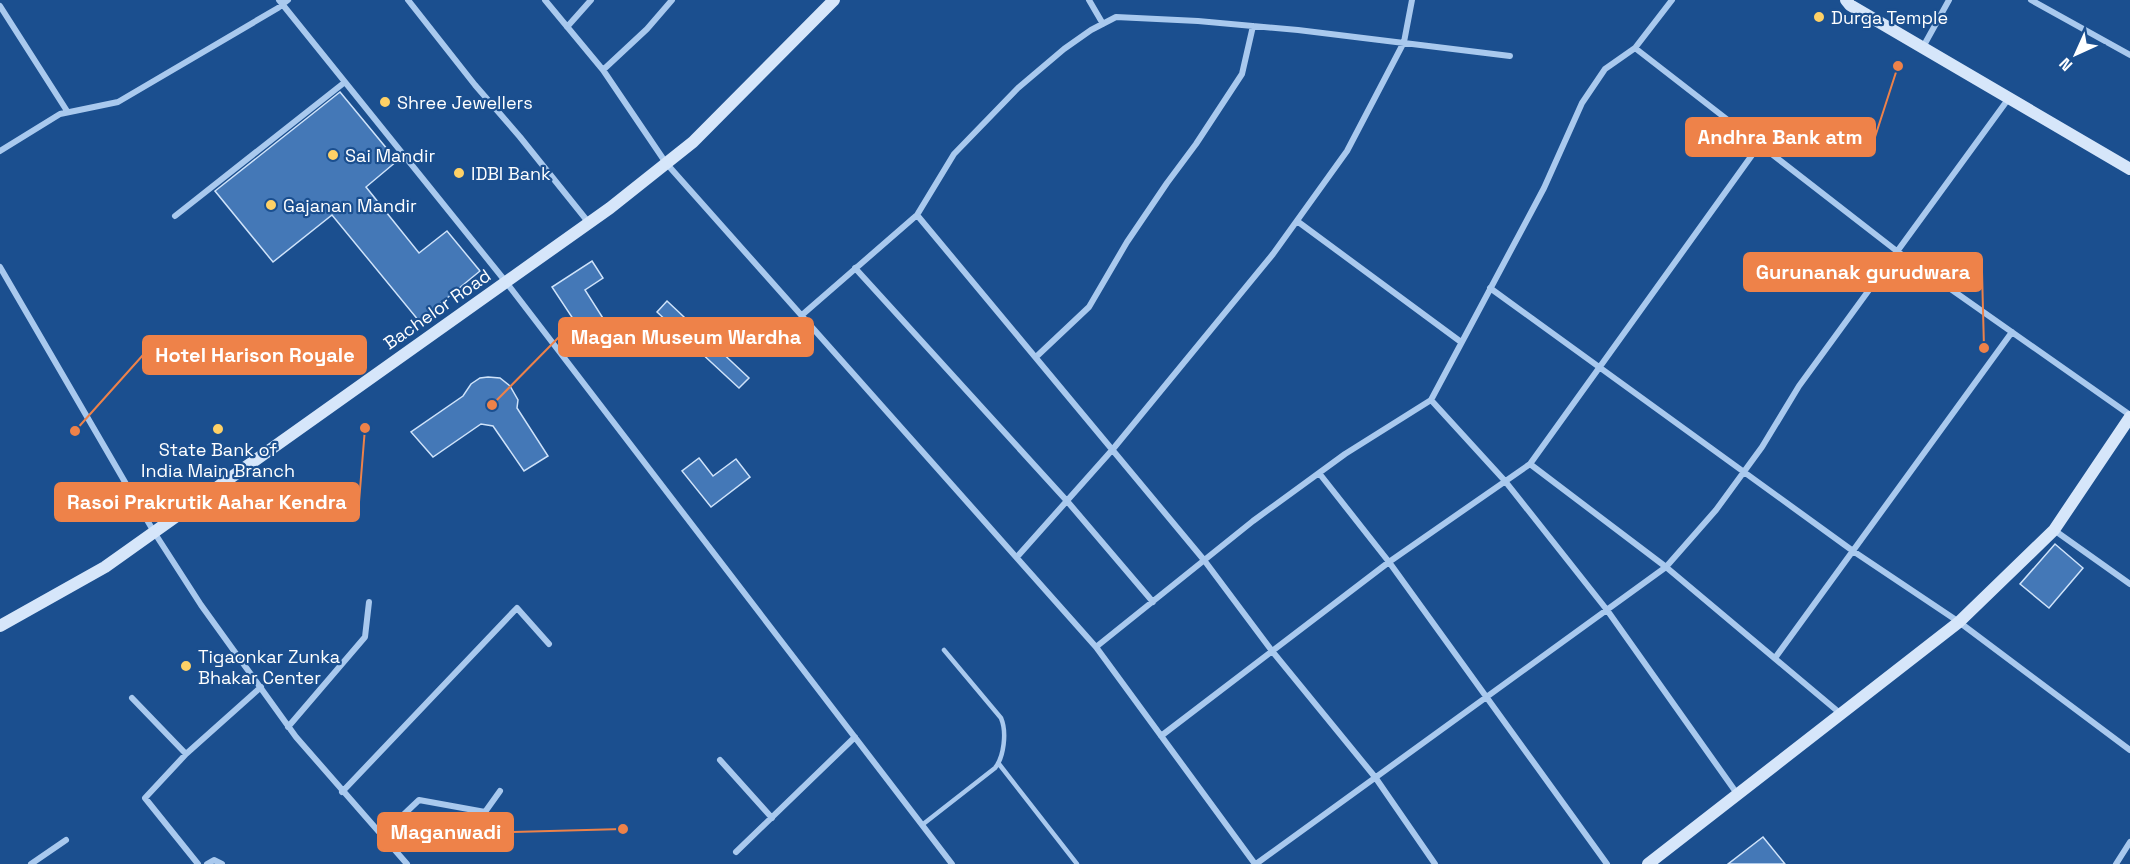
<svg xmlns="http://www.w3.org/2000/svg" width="2130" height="864" viewBox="0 0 2130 864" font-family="'Space Grotesk',sans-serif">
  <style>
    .building { fill: #4478b7; stroke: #cfe3fa; stroke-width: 1.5 }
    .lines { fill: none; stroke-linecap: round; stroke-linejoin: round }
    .lane { stroke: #a9c9ee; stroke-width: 4.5 }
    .street { stroke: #a9c9ee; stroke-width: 6 }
    .secondary { stroke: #d6e6fa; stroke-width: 12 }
    .poi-dot { fill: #ffd166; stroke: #1b4f8f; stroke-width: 2 }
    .labels { text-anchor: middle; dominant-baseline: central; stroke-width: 4.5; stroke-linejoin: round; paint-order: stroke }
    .poi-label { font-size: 18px; fill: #fff; stroke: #1b4f8f; text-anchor: start }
    .street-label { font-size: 18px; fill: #fff; stroke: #1b4f8f }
    .leader { fill: none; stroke: #ee8249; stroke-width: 2 }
    .callout-dot { fill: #ee8249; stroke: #1b4f8f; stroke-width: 2 }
    .callout { fill: #ee8249; stroke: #ee8249; stroke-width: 2 }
    .callout-label { font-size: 20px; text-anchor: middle; font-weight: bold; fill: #fff }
  </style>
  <rect width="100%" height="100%" fill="#1b4f8f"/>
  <path class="building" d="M340,92L397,161L366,187L419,253L447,231L480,271L419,321L332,215L273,262L215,191Z
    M592,261L603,278L585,290L615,337L604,344L598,333L587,340L552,287Z
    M667,301L749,378L739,388L657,312Z
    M488,377L500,378L510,386L518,400L517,408L548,456L524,471L493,426L481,424L433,457L411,432L463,396L471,384L480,378Z
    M699,458L713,476L736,459L750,477L711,507L682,471Z
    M2055,544L2083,568L2049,608L2020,584Z
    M1763,837L1785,864H1728Z"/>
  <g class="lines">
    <path class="lane" d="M999,764L1077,864
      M922,825L995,768C1004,757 1007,732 1001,718L944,650"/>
    <path class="street" d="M279,0L506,282L952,864
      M408,0L475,85L520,137L589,223
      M545,0L603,70L666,163L1096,647L1255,864
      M1089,0L1103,24
      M2031,0L2130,55
      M0,6L67,111
      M567,27L591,0
      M1923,47L1949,0
      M1635,48L1898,252L2130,415
      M603,70L647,29L672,0
      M0,151L60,114L118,102L278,8L288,0
      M917,215L1204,560L1272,651L1375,777L1435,864
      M175,216L345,82
      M1297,221L1461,342
      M0,267L154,532L201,605L296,737L407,864
      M855,268L1067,501L1153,602
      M1490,288L1853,551L1959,622L2130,750
      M802,315L917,215L954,154L1018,88L1064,49L1091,30L1116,17L1198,21L1298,30L1510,56
      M1036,357L1089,307L1127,242L1167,183L1196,144L1242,74L1253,26
      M1431,400L1505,481L1607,610L1738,795
      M1530,464L1666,567L1841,714
      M1319,473L1389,562L1607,864
      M2054,530L2130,584
      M1017,557L1113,449L1273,254L1347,151L1404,42L1412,0
      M1096,647L1253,521L1345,454L1431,400L1544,188L1582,103L1605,69L1635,48L1672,0
      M1775,658L2012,332
      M132,698L186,754
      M288,727L365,637L369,602
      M1161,736L1389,562L1530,464L1760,144
      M720,760L772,818
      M342,792L517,608L549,644
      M381,836L419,800L485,812L500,791
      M736,852L855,737
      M31,864L66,840
      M198,864L145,798L186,754L261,687
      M207,864L214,860L222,864
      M1256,864L1666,567L1716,510L1762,447L1799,386L2009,98
      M2116,864L2130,842"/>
    <path class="secondary" d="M1846,0L1850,5L2130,169
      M0,626L105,567L610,208L693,142L834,0
      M1648,864L1959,622L2054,530L2130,417"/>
  </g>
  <g class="poi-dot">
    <circle cx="1819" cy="17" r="6"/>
    <circle cx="385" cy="102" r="6"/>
    <circle cx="333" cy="155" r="6"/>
    <circle cx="459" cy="173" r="6"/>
    <circle cx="271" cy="205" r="6"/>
    <circle cx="218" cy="429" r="6"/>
    <circle cx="186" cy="666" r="6"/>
  </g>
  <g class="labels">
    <g class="poi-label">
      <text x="1831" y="17">Durga Temple</text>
      <text x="397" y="102">Shree Jewellers</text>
      <text x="345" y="155">Sai Mandir</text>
      <text x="471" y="173">IDBI Bank</text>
      <text x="283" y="205">Gajanan Mandir</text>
      <text x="218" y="449" text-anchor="middle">State Bank of<tspan x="218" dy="21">India Main Branch</tspan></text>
      <text x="198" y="656">Tigaonkar Zunka<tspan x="198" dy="21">Bhakar Center</tspan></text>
    </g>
    <g class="street-label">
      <text transform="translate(437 309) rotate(-35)">Bachelor Road</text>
    </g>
  </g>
  <path class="leader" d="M1898 66L1875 137M1984 348L1982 272M492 405L559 337M75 431L143 355M365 428L359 502M623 829L513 832"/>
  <g class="callout-dot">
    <circle cx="1898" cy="66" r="6"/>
    <circle cx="1984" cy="348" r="6"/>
    <circle cx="492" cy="405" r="6"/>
    <circle cx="75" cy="431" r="6"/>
    <circle cx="365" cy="428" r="6"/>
    <circle cx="623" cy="829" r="6"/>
  </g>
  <g class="callout">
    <rect x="1686" y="118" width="189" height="38" rx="6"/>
    <rect x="1744" y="253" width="238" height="38" rx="6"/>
    <rect x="559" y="318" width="254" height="38" rx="6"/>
    <rect x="143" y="336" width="223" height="38" rx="6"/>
    <rect x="55" y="483" width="304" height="38" rx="6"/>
    <rect x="378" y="813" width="135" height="38" rx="6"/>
  </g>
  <g class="callout-label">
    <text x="1780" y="144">Andhra Bank atm</text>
    <text x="1863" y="279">Gurunanak gurudwara</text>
    <text x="686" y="344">Magan Museum Wardha</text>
    <text x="255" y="362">Hotel Harison Royale</text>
    <text x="207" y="509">Rasoi Prakrutik Aahar Kendra</text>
    <text x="446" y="839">Maganwadi</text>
  </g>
  <g transform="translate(2076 54) rotate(225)" stroke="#1b4f8f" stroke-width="4.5" paint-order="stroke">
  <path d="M0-4.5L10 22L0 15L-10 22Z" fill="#ffffff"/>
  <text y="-9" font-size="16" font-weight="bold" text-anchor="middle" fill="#ffffff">N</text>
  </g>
</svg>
